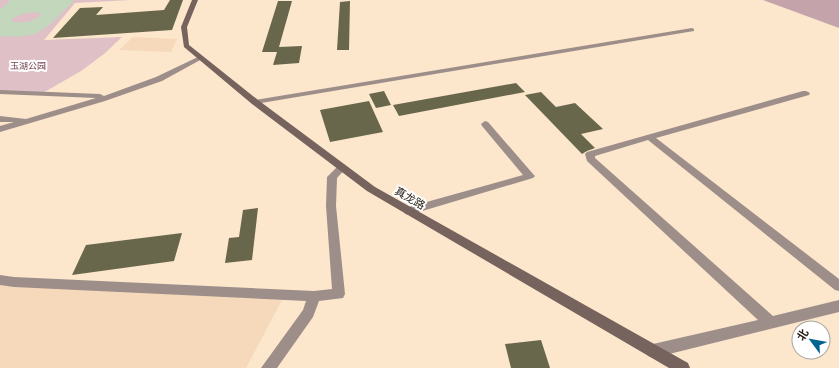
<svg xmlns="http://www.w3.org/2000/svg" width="839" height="368" viewBox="0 0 839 368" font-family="'PT Sans','Noto Sans SC',sans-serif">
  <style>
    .built { fill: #f5d9ba }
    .green { fill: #dfc0c7 }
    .forest { fill: #c5a3ab }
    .water { fill: #c3d7bd; fill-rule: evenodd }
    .building { fill: #68674b }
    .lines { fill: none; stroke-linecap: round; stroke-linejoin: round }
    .minor { fill: #9d8e8a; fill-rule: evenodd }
    .secondary { fill: #77635d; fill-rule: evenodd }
    .labels { text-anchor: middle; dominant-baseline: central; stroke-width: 4; stroke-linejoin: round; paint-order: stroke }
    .far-park-label { font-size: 9px; fill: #74424f; stroke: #fff }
    .street-label { font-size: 11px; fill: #251d14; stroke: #fff }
  </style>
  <rect width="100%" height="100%" fill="#fce6cc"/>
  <path class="built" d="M133,37L177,39L171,52L119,50Z
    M0,282L282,300L246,368H0Z"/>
  <path class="green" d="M0,0H131L75,3L44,40L122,37L104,54L81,71L41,94L0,92Z"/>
  <path class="forest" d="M763,0H839V28Z"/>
  <path class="water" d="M10,0H72L74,1C44,29 44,39 0,36V9L7,4ZM33,12L40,13L41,15C34,22 21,24 11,21L13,18L22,14Z"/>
  <path class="building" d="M170,0H183L172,30L53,38L80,8L103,7L96,15L164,10Z
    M278,1H292L279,47L302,46L299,63L273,65L277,52H262Z
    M350,1L349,50H337L340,2Z
    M516,83L525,92L399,116L393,105Z
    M384,91L391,105L376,108L369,94Z
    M541,92L556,107L575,103L603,129L581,134L595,148L587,151L582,154L525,95Z
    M369,101L383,132L330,142L320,110Z
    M258,208L252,260L225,263L229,238L239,237L243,210Z
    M182,233L174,261L72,275L86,245Z
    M541,340L550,368H511L505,344Z"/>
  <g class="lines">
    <path class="minor" d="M692,28L694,29V31L255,104L251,102L255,100Z
      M200,56L202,57V59L162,81L105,101L0,132V126L14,122H0V116L26,119L96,98L0,94V90L100,94L104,96L156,77Z
      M803,91H806L810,93L809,95L656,138L839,279V291L835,290L648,140L595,156V158L773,316L839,300V312L653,358L648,356L646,351L648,346L653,344L758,320L587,161L585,154L587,152Z
      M485,121L488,122L533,174L535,176L533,178L409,215L405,214L404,211L405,208L523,175L482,126L481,124Z
      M342,164L347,167L337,178L336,206L345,294L343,298L319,301L313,317L277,368H261L303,310L306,301L14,287L0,285V275L14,277L314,291L332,289L326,206L327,177L339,165Z"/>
    <path class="secondary" d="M192,0H198L187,27L189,45L258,100L375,187L688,363L690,368H669L367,191L252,104L184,47L181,27Z"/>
  </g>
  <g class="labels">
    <g class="far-park-label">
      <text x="28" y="65">玉湖公园</text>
    </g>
    <g class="street-label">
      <text transform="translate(410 198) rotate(30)">真龙路</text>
    </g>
  </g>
  <g transform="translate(811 340) rotate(302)"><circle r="19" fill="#ffffff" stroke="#a8a5a1"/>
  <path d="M0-3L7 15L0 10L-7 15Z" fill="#006392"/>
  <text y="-6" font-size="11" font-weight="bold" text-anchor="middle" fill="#251d14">北</text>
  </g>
</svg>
